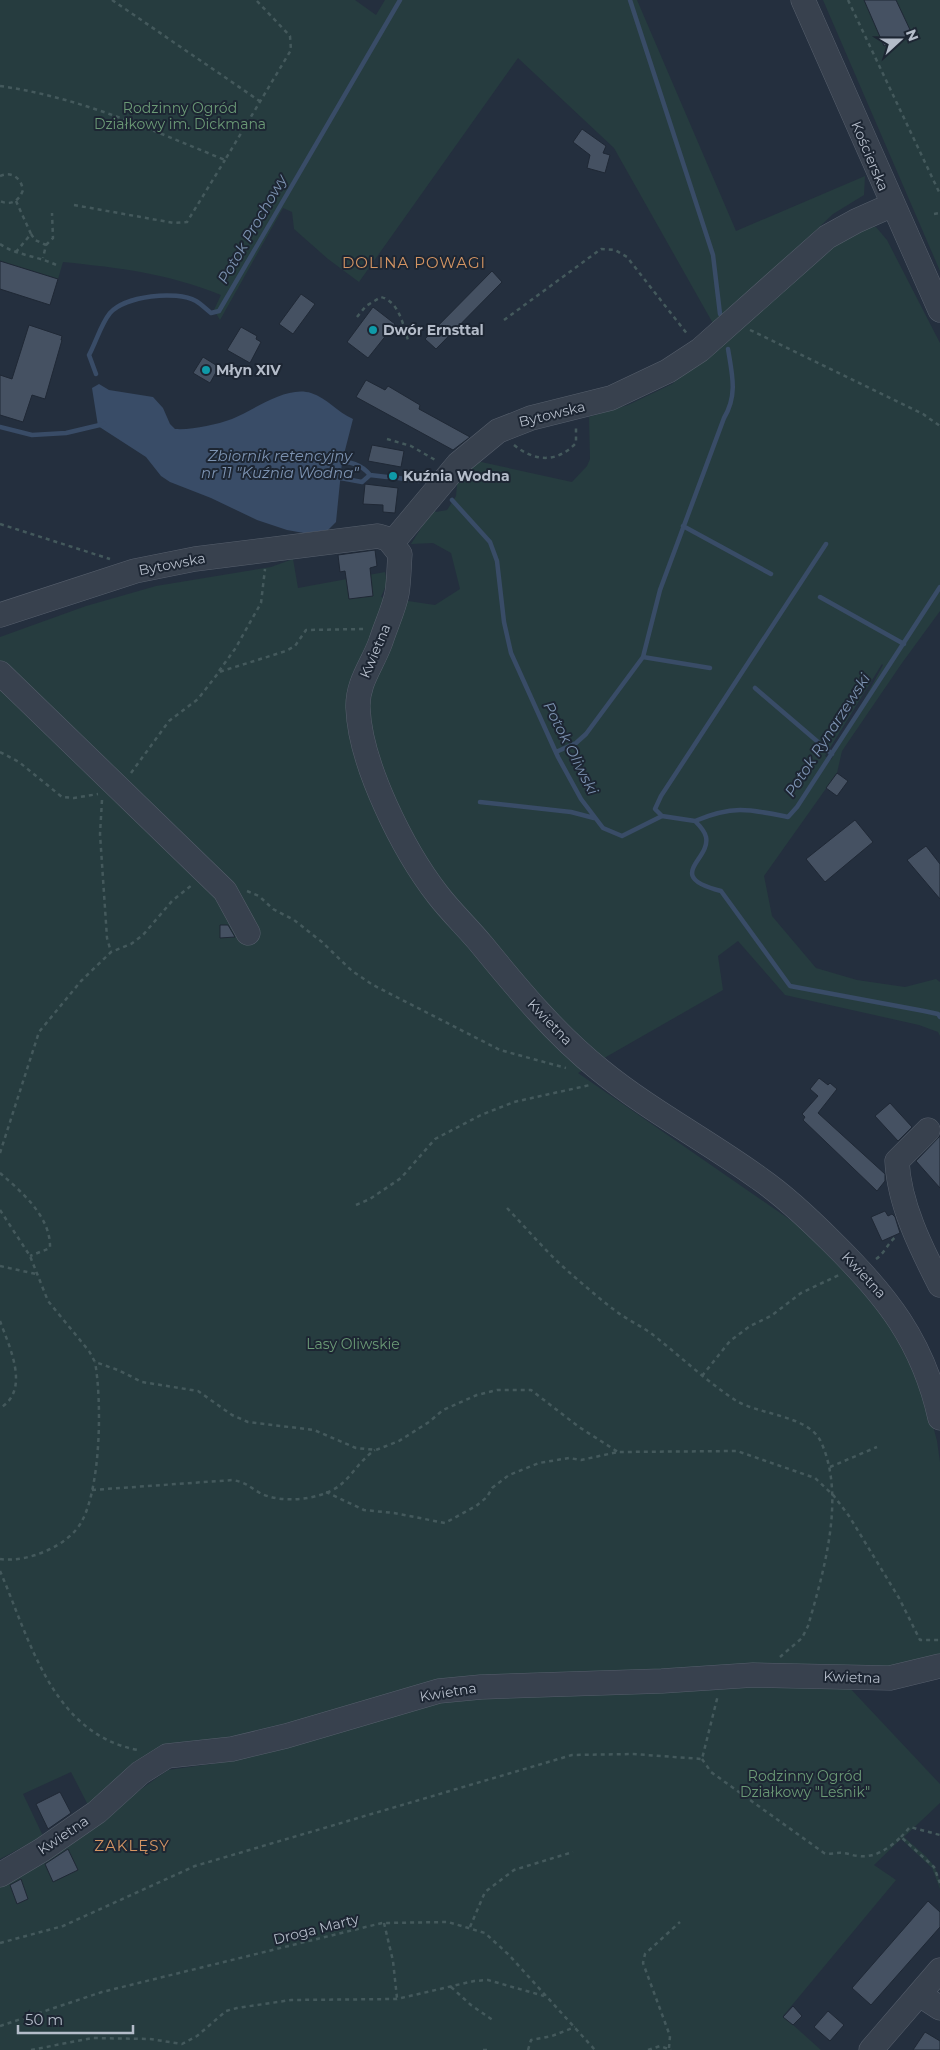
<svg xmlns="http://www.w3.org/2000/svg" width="940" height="2050" viewBox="0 0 940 2050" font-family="Montserrat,sans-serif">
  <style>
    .green { fill: #263c3f; fill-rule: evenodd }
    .water { fill: #394c67 }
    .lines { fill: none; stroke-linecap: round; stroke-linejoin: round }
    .stream { stroke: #394c67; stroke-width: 4.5 }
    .building { fill: #455162; stroke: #1f2835 }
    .minor-casing { stroke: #565f6c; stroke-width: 25 }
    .path { stroke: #44595c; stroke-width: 2.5; stroke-dasharray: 4 4; stroke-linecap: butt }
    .minor { stroke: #38414e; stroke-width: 24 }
    .culture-dot { fill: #0f9aa8; stroke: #1d2633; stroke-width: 2 }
    .labels { text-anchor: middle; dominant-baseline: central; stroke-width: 4; stroke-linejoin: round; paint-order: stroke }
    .park-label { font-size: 14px; fill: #6b9a76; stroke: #1d2633 }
    .street-label { font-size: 14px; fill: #b4bcc9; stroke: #1d2633 }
    .poi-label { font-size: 14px; font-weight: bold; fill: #b4bcc9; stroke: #1d2633; text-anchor: start }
    .water-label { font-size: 15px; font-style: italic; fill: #7c92b1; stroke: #1d2633 }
    .neighbourhood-label { font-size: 15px; letter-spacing: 1px; fill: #d59563; stroke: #1d2633 }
  </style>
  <rect width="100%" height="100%" fill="#242f3e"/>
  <path class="green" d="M0,0H355L376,15L385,0H637L736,231L865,176L864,195L833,214L715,327L614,148L518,58L359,282L328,259L294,229L292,212L283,208L220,320L214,310L221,295C166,273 121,268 63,262L58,279L0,261Z
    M823,0H940V271Z
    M876,227L887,240L940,343V611L902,663L842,751L837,773L764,876L772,916L816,968L857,980L905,987L936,979L940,982V1036L938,1032L919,1025L785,995L738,941L718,956L723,990L578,1073L805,1230L857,1284L901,1338L919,1372L937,1441L940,1462V1654L862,1674L465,1680L183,1748L90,1809L71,1772L23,1794L43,1836L0,1859V637L86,606L156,586L271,567L293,559L298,588L385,572L387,583L381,597L435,605L460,589L451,553L433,543L411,544L433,509L436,512L447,510L456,496L457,485L453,483L472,460L572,482L587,466L590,459L589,417L628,405L672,384L738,332L844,235L861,228ZM882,664L883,665L831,760L825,756Z
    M721,1685H847L940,1784V1803L904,1837C922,1854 940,1862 940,1889L932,1868L901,1839L874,1865L896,1880L783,2016L821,2050H0V1881L102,1817L168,1770L218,1763L428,1700Z"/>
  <path class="water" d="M99,384L109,390L153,397L163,408L170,424L175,429C193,430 215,425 232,419C254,410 287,385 311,393C327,398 337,412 353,419L342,462L336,522L328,530L304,533L287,530L257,520L211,498L170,482L161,476L146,457L98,426L92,388Z"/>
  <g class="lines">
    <path class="stream" d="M630,0L713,255L720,314
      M96,374L89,355C96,342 101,324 110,313C125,296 176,290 196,301C201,304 206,309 211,313L219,311L400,0
      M0,427L32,435L66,433L104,424
      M337,463C349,460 362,465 370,475L387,477
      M335,477L362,482L370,475
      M398,478L419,481
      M452,500L490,542L497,561L504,622L511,653L558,757L581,799L603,828L622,836L662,816L695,821C699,825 705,831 706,837C711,860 663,876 721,891L790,986L924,1011L938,1014L940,1017
      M683,526L771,574
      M820,597L904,644
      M643,657L710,668
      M755,688L832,754
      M556,752L576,743L586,734L643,657L660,590L724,418C738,395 732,374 728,349
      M480,802L571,812L594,818
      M662,816L655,809L661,796L826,544
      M695,821C733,805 749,809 788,817L797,807L940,587"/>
  </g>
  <path class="building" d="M864,0H896L912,34L884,46Z
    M582,129L606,146L603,153L610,155L605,173L587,168L590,155L573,142Z
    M0,261L58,279L50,305L0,289Z
    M492,271L502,282L436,349L425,339Z
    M301,294L315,304L293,334L279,324Z
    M373,307L395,324L368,358L347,342Z
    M29,325L62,336L61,340H62L45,399L32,395L23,422L0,415V375L12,379Z
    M241,327L257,336L256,339L261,342L250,363L227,350Z
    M203,357L219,367L210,383L193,373Z
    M366,380L385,390L388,386L420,405L419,409L470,437L453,450L356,397Z
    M372,445L404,451L401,467L368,461Z
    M365,484L398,488L395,513L383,512V505L363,504Z
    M375,550L377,566L370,568L373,596L349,599L345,571L340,572L338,555Z
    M837,773L848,781L837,796L826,788Z
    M855,820L873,842L825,882L806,859Z
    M926,846L940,864V899L907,860Z
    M220,925H228L235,937L220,938Z
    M819,1078L828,1085L830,1083L837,1089L818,1113L885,1174V1181L877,1191L803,1120L805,1117L802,1114L818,1096L810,1089Z
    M890,1103L912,1127L898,1141L875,1116Z
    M940,1136V1188L916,1161Z
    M885,1211L888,1216L892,1214L895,1217L900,1233L882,1241L871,1217Z
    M60,1792L71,1813L48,1829L36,1804Z
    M68,1849L78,1870L53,1882L45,1864Z
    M21,1879L28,1899L17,1904L10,1885Z
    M928,1901L940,1912V1927L871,2005L852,1988Z
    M793,2006L802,2016L793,2025L783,2017Z
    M828,2011L844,2025L830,2041L814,2027Z
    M925,2032L940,2041V2050H913Z"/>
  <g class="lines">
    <g class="minor-casing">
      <path id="minor" d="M803,0L940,310
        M392,543L458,464L498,431L531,418L611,398L668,371L700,350L827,237L856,221L892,205
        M0,615L135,571L195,559L378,536L388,539L400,554C399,567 399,581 397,593C394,609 386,625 381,641C373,664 357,682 358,708C360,764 403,850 438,895C451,912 468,928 482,945C518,989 555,1034 600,1070C650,1111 708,1141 760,1179C786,1197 809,1219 831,1241C886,1295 923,1341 940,1418
        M0,673L225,891L248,933
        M928,1130L897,1161C899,1204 921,1248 940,1285
        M0,1875L42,1850L97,1812L140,1773L167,1756L232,1749L286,1736L439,1691L481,1687L662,1681L753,1675L890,1678L940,1666
        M920,1995L940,2008
        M871,2050L940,1970"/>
    </g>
    <path class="path" d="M112,0L261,102
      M848,0L940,194
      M0,86C82,98 149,129 225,160L291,50L290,36L256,0
      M0,176C12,171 21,178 23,190C19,201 11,206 0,201
      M16,201L31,234L16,252
      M74,205L174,223L187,222L225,160
      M934,214L940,213
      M31,234L35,240L46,245L43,258
      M0,244C17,256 40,256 58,266
      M46,245L53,238L52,213
      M357,317L366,306L381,297C400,302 403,326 409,343
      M504,320L601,249L615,250L627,257L688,335
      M750,330L923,414L940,426
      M387,439L411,446L437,461
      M514,445C535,462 557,463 576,443V427
      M0,524L110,559
      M219,671L235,649L261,603L265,569
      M0,752L19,762L62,797L74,798L98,794
      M131,773L169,721L198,699L219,672L286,651L295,646L306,630L365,629
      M102,800L100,834L107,938L111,952
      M247,891L259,896L273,909L294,920L322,942L352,971L373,985L500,1050L566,1068
      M0,1153L39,1032L81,981L111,952L131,944L143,935L172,901L192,885
      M0,1173C22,1192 51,1217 50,1248L30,1256
      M356,1205L370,1199L401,1178L435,1139L481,1115L514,1102L590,1085
      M507,1208C528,1230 548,1254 570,1273C585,1286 601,1300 617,1312C628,1320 641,1326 652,1334C680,1356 705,1380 735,1400C758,1415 809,1415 821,1442C846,1496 824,1571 808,1626L802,1638L780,1657
      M0,1210L30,1256L48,1301L89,1351L95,1362L118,1370L142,1382L198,1391L232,1415L248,1422L314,1430L356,1448L376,1450L399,1441L429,1422L443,1410L477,1395L497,1390H531L579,1427L618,1452
      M876,1259C885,1253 888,1242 897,1236
      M0,1266L36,1274
      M0,1321C9,1346 31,1390 0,1408
      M702,1376L730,1341L750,1326L771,1316L801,1293L839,1275
      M830,1467L877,1447
      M92,1490L233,1480C247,1483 248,1486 260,1493C281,1504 320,1500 339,1486C352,1476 360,1460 375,1450
      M326,1492L364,1510L394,1513L445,1523L476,1506L487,1497L492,1488L509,1475L539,1463L569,1458L581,1460L618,1452L737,1451L815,1478L834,1496L849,1516L899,1598L920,1640H940
      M0,1559C27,1563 69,1546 82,1521C101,1485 102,1401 95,1362
      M0,1571C30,1640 52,1734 138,1750
      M702,1759L711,1772L824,1853C831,1855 836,1852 843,1853C848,1853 853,1856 859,1856C876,1858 889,1848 901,1837L934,1867L940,1883
      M901,1837L910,1827L940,1835
      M384,1923L393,1961L397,1998
      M470,1927L485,1892L514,1870L573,1852
      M0,1943L63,1926L195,1866L572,1755L633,1754L702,1759L718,1695
      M451,1987L471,2005L494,2021
      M0,2026L102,1992L382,1923L448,1922L485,1933L509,1955L595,2050
      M669,2048L670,2036L643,1963L645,1954L680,1922
      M31,2050L92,2038L150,2039L182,2044L197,2036L226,2011L237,2008L291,2000L397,1999L474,1981L488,1980L544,1996
      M483,2050H490
      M528,2050L531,2040L552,2036L575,2027
      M648,2050L660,2046L671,2050"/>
    <use href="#minor" class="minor"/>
  </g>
  <g class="culture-dot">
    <circle cx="373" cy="330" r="5"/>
    <circle cx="206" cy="370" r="5"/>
    <circle cx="393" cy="476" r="5"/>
  </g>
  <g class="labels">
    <g class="park-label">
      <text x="180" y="108">Rodzinny Ogród<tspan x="180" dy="16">Działkowy im. Dickmana</tspan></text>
      <text x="353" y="1344">Lasy Oliwskie</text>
      <text x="805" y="1776">Rodzinny Ogród<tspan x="805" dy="16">Działkowy "Leśnik"</tspan></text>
    </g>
    <g class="street-label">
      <text transform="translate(870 156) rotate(67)">Kościerska</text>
      <text transform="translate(552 414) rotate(-14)">Bytowska</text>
      <text transform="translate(172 564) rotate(-11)">Bytowska</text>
      <text transform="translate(375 651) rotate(-67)">Kwietna</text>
      <text transform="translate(550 1022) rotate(46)">Kwietna</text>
      <text transform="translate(864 1275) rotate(47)">Kwietna</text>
      <text transform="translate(852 1677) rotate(2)">Kwietna</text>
      <text transform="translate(448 1692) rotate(-9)">Kwietna</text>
      <text transform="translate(63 1835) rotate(-34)">Kwietna</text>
      <text transform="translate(316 1929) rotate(-14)">Droga Marty</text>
    </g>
    <g class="poi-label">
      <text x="383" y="330">Dwór Ernsttal</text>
      <text x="216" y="370">Młyn XIV</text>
      <text x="403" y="476">Kuźnia Wodna</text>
    </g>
    <g class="water-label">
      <text transform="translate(252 229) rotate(-60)">Potok Prochowy</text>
      <text x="280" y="455">Zbiornik retencyjny<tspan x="280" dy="17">nr 11 "Kuźnia Wodna"</tspan></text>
      <text transform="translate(827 735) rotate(-57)">Potok Rynarzewski</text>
      <text transform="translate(571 748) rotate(63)">Potok Oliwski</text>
    </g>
    <g class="neighbourhood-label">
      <text x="414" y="262">DOLINA POWAGI</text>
      <text x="132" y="1845">ZAKLĘSY</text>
    </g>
  </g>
  <g transform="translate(900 40) rotate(69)" stroke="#1d2633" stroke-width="4" paint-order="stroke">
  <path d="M0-4L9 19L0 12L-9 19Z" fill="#b4bcc9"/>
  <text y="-8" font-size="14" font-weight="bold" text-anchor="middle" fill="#b4bcc9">N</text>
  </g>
  <path d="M18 2025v8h115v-8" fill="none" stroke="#b4bcc9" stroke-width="2.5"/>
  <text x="25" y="2025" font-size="15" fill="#b4bcc9" stroke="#1d2633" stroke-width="4" paint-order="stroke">50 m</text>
</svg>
